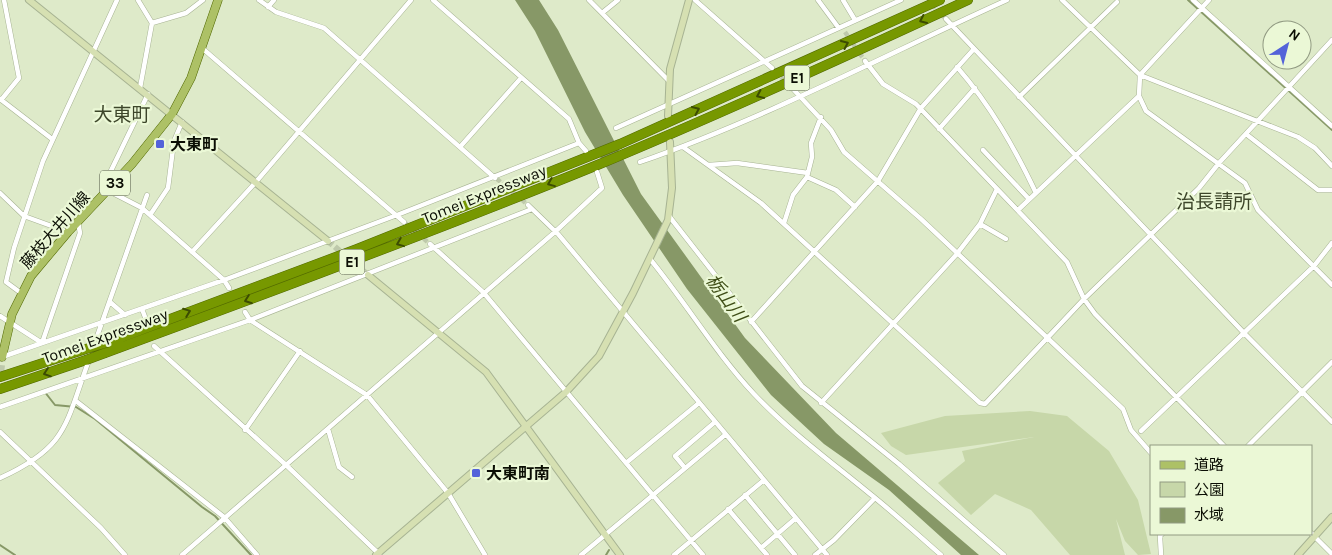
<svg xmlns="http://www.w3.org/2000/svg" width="1332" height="555" viewBox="0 0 1332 555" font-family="Karla,'Noto Sans JP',sans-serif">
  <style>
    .green { fill: #c7d7a9 }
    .water { fill: #879867 }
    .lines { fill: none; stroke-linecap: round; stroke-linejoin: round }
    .stream { stroke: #879867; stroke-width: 2 }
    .street-tunnel { stroke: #bec9ab; stroke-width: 4.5; stroke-dasharray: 4.5 2; stroke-linecap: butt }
    .secondary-tunnel { stroke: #bec9ab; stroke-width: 6; stroke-dasharray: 6 3; stroke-linecap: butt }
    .primary-tunnel { stroke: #bec9ab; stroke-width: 8; stroke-dasharray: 8 4; stroke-linecap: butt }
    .street-casing { stroke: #a7b393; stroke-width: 5.5 }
    .secondary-casing { stroke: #a7b393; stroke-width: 8 }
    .primary-casing { stroke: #516801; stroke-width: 9 }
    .highway-casing { stroke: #516801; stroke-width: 10 }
    .street { stroke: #fff; stroke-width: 4.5 }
    .secondary { stroke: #d6e0b2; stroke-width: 6 }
    .primary { stroke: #adc166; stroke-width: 8 }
    .highway { stroke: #779800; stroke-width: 9 }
    .highway-bridge-casing { stroke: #516801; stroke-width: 10; stroke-linecap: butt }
    .highway-bridge { stroke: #779800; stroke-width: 9 }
    .oneway { stroke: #3c4c02 }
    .poi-dot { fill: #5463d9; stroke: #ebf8d6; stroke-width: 2 }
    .labels { text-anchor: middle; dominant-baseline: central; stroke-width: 4.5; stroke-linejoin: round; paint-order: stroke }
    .shield { fill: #ebf8d6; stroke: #4e5443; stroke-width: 1 }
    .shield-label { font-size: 15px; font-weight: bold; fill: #0b0e04 }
    .poi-label { font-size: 16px; font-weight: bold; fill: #0b0e04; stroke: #ebf8d6; text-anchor: start }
    .street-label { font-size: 16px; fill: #0b0e04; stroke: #ebf8d6 }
    .water-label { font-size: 18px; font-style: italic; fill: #3f4e17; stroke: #ebf8d6 }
    .quarter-label { font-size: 19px; fill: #3d462a; stroke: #ebf8d6 }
  </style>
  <rect width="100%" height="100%" fill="#deeac9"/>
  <path class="green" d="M1030,411L1067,416L1109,451L1138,500L1151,554L1138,555L1125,541L1116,519L1125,555H1070L1031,510L995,494L971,515L938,483L965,461L962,451L1034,437L906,455L891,446L881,433L945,416Z"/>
  <path class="water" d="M515,0H539L558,30L641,194L745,338L836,433L979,555H961L889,490L824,444L771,395L687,289L623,195L585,132L535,31Z"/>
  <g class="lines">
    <path class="stream" d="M1188,0L1332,130
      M44,391L55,405L76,407L95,419L202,507L215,516L251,555
      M0,545L15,555
      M606,555L609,550"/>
    <path class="street-tunnel" d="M928,0L946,19
      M845,32L865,61
      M772,68L794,90
      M497,179L528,205
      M404,222L430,244"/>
    <path class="secondary-tunnel" d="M328,241L368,275"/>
    <path class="primary-tunnel" d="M0,373L2,357"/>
    <g class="street-casing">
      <path id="street" d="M138,0L152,23L140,88
        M259,0L276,12L324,28L495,178
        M433,0L569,119L579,143L586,151
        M589,0L668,80
        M695,0L772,68
        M818,0L838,27
        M843,0L855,20
        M1062,0L1140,75L1298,137L1315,148L1332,166
        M1193,0L1332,126
        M1209,0L1140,75L1139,96L1146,111L1245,183L1258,210L1332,285
        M268,7L274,0
        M602,13L618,0
        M946,19L1244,333L1332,422
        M152,23L186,13L203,0
        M202,48L404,222
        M865,61L883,84L916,104L1067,262L1084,299L1095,314L1224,446
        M957,67C991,106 1014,147 1036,193
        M794,90L831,130L844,152L921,219L1123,409L1131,430L1151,453
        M148,94L106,181L107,190L142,208L224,280L229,288
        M1019,97L1117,2
        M0,99L52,139
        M1,100L19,78L4,0
        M616,128L901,0
        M939,129L975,88
        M1246,134L1318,190H1332
        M460,147L521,78
        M683,147L761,203L980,403L985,404L1084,299L1199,188L1219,163L1332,40
        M983,150L1029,199
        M640,162C766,118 885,55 1007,0
        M709,165L737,163L808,173
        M807,177L836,190L855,207
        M0,193L24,216L68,232
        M528,205L558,234L827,555
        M1018,210L1139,96
        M150,215L168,188L174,141L182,122
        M669,216L802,386L899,464L1004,555
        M784,223L793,195L807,177L812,157L811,143L821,117
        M980,224L1006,239
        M430,244L483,292L703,555
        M192,252L255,183L411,0
        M650,259C686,303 715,352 754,394C789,431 830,461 869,493C894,513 917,534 941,555
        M21,293L6,282L14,248L43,161L117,0
        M110,302L125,315
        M142,309L145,317
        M245,312L250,320L367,395L448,493L485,555
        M0,316L42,343L80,233L78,222
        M751,322L878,181L921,108L973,50
        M94,345L147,195
        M154,346L286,465L379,554
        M2,357L224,280L397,215L579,143
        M76,401L224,517L257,555
        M821,403L956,255L980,224L997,189
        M0,407L250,320L532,209
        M328,429L339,467L352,477
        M245,430L300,351
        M1141,431L1314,266L1332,243
        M0,432L101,528L125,555
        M1248,446L1332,362
        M626,463L699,403
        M685,468L675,456L715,422
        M0,478C68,447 65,425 89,360
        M745,495L795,555
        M728,509L767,555
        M1311,533L1332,554
        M761,548L796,518
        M182,555L556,231L602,188L597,172
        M581,555L725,435
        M674,555L764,480
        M815,555L834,540L875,498
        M1161,555L1160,536L1162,534"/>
    </g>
    <g class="secondary-casing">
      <path id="secondary" d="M29,0L328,241
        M668,116L670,69L689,0
        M368,275L486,372L620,555
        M376,555L566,392L599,356L633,293L668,220L672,188L670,142
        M1298,555L1332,517"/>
    </g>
    <g class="primary-casing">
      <path id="primary" d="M2,357L12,314L31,276L68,232L132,164L172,114L191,78L218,0"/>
    </g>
    <g class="highway-casing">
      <path id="highway" d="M109,342L357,249L620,144L940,0
        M105,353C269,293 433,232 595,166C721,114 845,57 968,0
        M0,377L89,348
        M0,389L86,360"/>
    </g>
    <use href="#street" class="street"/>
    <use href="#secondary" class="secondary"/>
    <use href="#primary" class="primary"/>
    <use href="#highway" class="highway"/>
    <g class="highway-bridge-casing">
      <path id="highway-bridge" d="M89,348L109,342
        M86,360L105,353"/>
    </g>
    <use href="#highway-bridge" class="highway-bridge"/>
  </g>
  <defs><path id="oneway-chevron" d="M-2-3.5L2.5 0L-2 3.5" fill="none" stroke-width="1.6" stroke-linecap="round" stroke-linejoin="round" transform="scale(1.25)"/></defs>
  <g class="oneway">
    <use href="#oneway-chevron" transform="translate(923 20) rotate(155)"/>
    <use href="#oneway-chevron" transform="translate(845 44) rotate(-24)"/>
    <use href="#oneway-chevron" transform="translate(760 95) rotate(156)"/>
    <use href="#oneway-chevron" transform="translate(696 110) rotate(-24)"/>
    <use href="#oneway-chevron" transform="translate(551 183) rotate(158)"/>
    <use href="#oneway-chevron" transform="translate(400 243) rotate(158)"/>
    <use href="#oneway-chevron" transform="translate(248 300) rotate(160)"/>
    <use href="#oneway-chevron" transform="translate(187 312) rotate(-21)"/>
    <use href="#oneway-chevron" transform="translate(47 373) rotate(161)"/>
  </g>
  <g class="poi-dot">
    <rect x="155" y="139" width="10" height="10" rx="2.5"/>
    <rect x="471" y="468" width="10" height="10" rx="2.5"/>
  </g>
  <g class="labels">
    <g class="shield">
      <rect x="784.5" y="65.5" width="25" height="25" rx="4"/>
      <rect x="100" y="170.5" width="30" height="25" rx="4"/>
      <rect x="339.5" y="249.5" width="25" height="25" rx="4"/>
    </g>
    <g class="shield-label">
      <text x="797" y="78">E1</text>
      <text x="115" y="183">33</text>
      <text x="352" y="262">E1</text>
    </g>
    <g class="poi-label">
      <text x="170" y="144">大東町</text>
      <text x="486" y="473">大東町南</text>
    </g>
    <g class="street-label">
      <text transform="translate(484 194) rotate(-22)">Tomei Expressway</text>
      <text transform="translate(55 230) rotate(-49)">藤枝大井川線</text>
      <text transform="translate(105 336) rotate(-20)">Tomei Expressway</text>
    </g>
    <g class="water-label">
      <text transform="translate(726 298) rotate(54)">栃山川</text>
    </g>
    <g class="quarter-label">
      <text x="122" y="115">大東町</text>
      <text x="1214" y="202">治長請所</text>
    </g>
  </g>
  <rect x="1150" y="445" width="162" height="90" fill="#ebf8d6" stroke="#919a82"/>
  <rect x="1160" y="461" width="25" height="8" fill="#adc166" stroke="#919a82"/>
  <text x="1194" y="470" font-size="15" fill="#0b0e04">道路</text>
  <rect x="1160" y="482" width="25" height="15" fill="#c7d7a9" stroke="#919a82"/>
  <text x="1194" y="495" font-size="15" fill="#0b0e04">公園</text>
  <rect x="1160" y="508" width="25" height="15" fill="#879867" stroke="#919a82"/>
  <text x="1194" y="520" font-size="15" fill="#0b0e04">水域</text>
  <g transform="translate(1287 45) rotate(36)"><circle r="24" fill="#ebf8d6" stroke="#919a82"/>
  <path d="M0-4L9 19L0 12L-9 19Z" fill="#5463d9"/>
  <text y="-8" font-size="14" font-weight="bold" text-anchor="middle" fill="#0b0e04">N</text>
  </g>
</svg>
